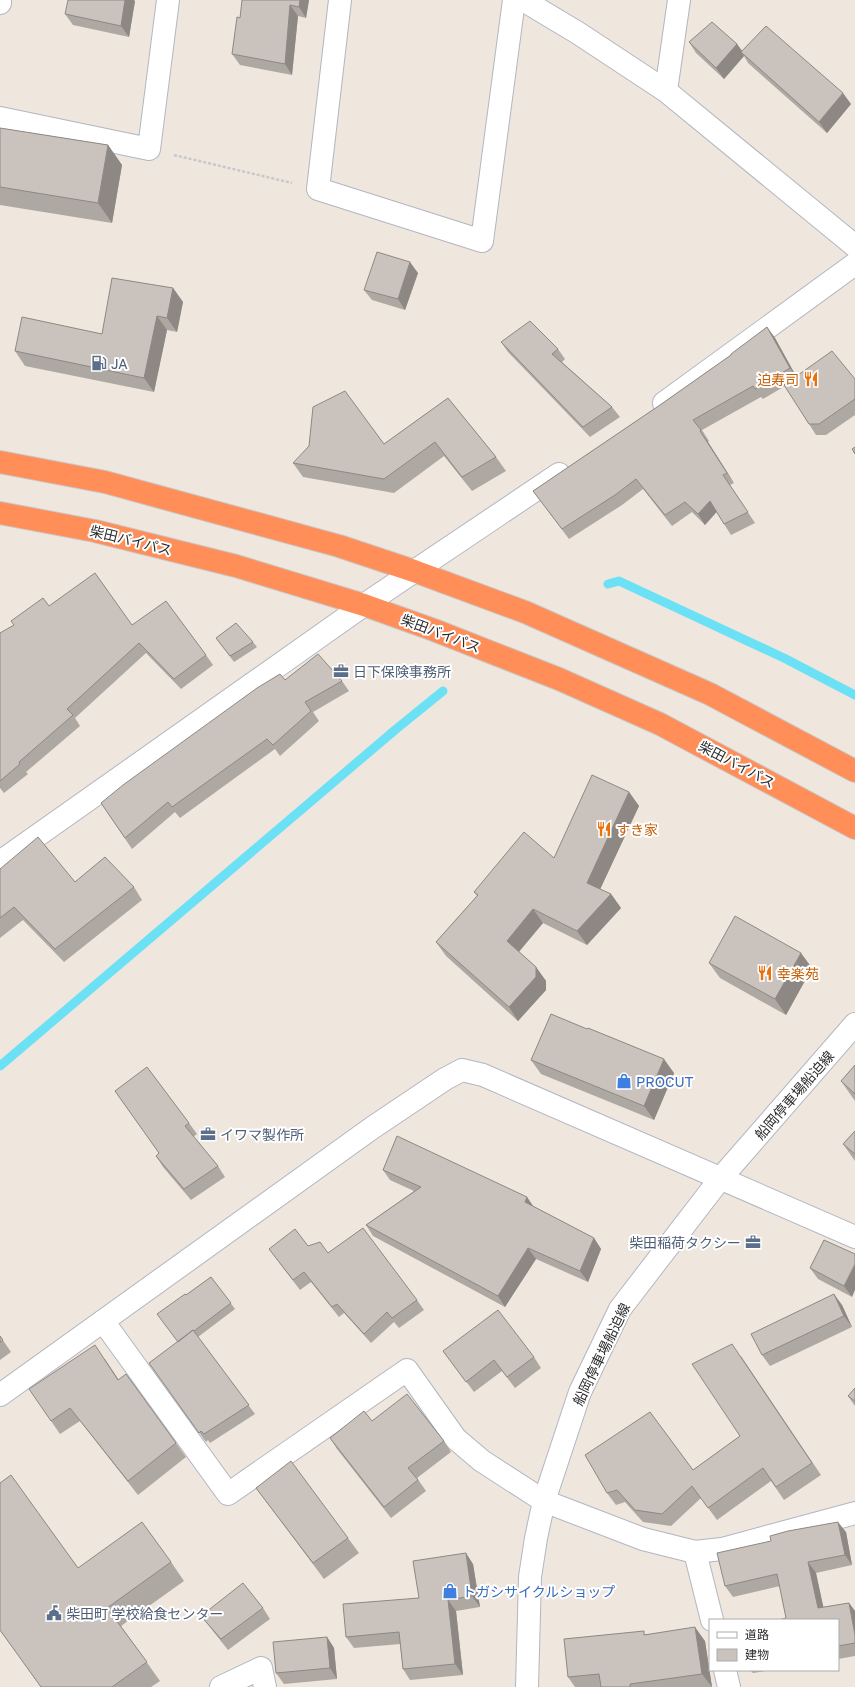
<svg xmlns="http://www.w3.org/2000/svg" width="855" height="1687" viewBox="0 0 855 1687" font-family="'Golos Text','Noto Sans JP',sans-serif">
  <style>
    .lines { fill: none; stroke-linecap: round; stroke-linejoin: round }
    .stream { stroke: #6ce1f6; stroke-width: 9 }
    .street-casing { stroke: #b2b6c1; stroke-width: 24 }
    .secondary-casing { stroke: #b2b6c1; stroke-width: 24 }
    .highway-casing { stroke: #c8c8c8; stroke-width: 24 }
    .path { stroke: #c8c8c8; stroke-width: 2.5; stroke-dasharray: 3 2; stroke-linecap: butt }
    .street { stroke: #fff; stroke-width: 22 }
    .secondary { stroke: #fff; stroke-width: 22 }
    .highway { stroke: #ff8e59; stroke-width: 22 }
    .wall { fill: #aea8a3 }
    .shaded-wall { fill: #8d8884 }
    .building { fill: #cac3bd; stroke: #8d8884 }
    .labels { text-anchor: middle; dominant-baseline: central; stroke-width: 4; stroke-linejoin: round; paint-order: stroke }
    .service-label { font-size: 14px; fill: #4e5e75; stroke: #fff; text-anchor: start }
    .food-label { font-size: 14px; fill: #c56008; stroke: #fff; text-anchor: start }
    .street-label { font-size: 14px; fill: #2c2c2c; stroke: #fff }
    .shop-label { font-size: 14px; fill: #366cbe; stroke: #fff; text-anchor: start }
  </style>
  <rect width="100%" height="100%" fill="#efe6de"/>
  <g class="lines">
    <path class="stream" d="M608,584L619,581L784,658L855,695
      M0,1066L395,730L443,691"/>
    <g class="street-casing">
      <path id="street" d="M340,0L318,189L482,241L514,0
        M0,3V0
        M0,118L149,149L168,0
        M664,403L855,264
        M364,605L559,474
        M103,1321L228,1494L407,1370L456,1439L482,1461L544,1501L643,1539L695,1552L722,1549L855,1513
        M0,1395L372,1128L445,1079L462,1070L483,1075L855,1237
        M695,1552L712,1620
        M725,1670L729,1687
        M221,1687L261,1668L265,1687"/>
    </g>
    <g class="secondary-casing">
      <path id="secondary" d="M523,0L578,33L666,91L855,246
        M666,91L679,0
        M0,862L364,605
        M527,1687L530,1577L536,1538L544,1501L580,1392L620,1309L720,1179L855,1024"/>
    </g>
    <g class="highway-casing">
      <path id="highway" d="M0,462L105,482L339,546L414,571L525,612L710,694L855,771
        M0,513L95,531L236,566L364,605L434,630L559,679L660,724L855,828"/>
    </g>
    <path class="path" d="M174,155L292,183"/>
    <use href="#street" class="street"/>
    <use href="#secondary" class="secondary"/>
    <use href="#highway" class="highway"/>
  </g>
  <path class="wall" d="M309,0L306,18L298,16L292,75L240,65L232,54L240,18Z
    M135,1L129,37L73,25L65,14Z
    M689,42L737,44L742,51L851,104L827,133L748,63L744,56L724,79L696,53Z
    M0,128L108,145L122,165L112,223L0,205Z
    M418,273L405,310L372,300L364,290Z
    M173,288L183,302L177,332L167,330L154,392L25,366L15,351L102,334Z
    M767,327L775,338L796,376L855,379V415L826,435H816L809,424L785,386L763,399L761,397L702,430L709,441L708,442L734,483L730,485L755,523L731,535L724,524L717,512L705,525L692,512L672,526L643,489L622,505L569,539L533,491L660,405L731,355Z
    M501,342L558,349L565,359L562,362L612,407L620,417L590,437L508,352Z
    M448,398L496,457L506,471L472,491L444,456L394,493L303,477L293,463L384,444Z
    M49,606L132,625L206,655L213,665L181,689L146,653L75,718L80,726L26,772L28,774L4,793L0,788V633Z
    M216,638L253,642L257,647L234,662Z
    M285,680L342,681L349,691L313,712L319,721L280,756L275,749L180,818L175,812L132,849L101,803Z
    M629,792L639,806L600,889L611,894L621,908L587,945L543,923L519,952L536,967L546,981V990L518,1021L446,956L436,942L477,896L474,892L554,858Z
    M0,869L75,882L134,887L142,900L64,962L23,920L0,938Z
    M709,963L812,968L786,1015L720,978Z
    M531,1060L674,1073L654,1120L541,1074Z
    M855,1065V1101L841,1081Z
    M115,1091L189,1123L197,1134L193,1137L218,1166L225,1177L191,1200L163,1167L156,1156L159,1153Z
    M855,1131V1161L843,1144Z
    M383,1170L527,1197L534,1207L594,1238L601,1249L588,1282L536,1259L505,1307L373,1236L366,1225L414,1191L390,1180Z
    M824,1240L852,1297L818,1279L810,1268Z
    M308,1246L328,1253L417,1300L424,1310L399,1328L394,1322L371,1343L344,1313L339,1317L311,1282L300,1290L269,1249Z
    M211,1277L235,1309L198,1337L255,1414L210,1443L208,1440L206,1442L149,1363L178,1342L186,1295Z
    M842,1305L852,1327L770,1366L762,1355Z
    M0,1336L11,1352L0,1360Z
    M443,1351L534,1357L541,1368L515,1388L502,1371L474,1392Z
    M741,1356L821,1475L784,1500L771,1481L717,1520L701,1498L671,1526L643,1522L625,1502L616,1505L607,1493L693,1470L740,1436Z
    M105,1359L119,1380L176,1443L186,1457L138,1495L80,1421L60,1434L51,1421Z
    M855,1388V1406L848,1396Z
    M372,1421L444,1441L451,1452L417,1478L426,1491L391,1518L337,1449L330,1438Z
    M0,1483L78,1568L171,1562L184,1581L121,1626L160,1681L151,1687H41L0,1630Z
    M256,1488L348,1538L359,1553L324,1579Z
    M846,1532L852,1565L816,1573L823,1607L849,1603L855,1611V1656L838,1659V1620L786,1618L780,1586L733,1597L725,1586Z
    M473,1564L480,1607L456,1611L463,1675L410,1680L403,1669L400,1644L354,1648L346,1637L419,1598Z
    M263,1608L270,1619L228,1650L209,1626L201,1616Z
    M646,1634L705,1641L712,1687H575L568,1677Z
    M327,1637L334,1648L337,1679L284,1684L276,1673Z
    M750,1670H772L753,1673Z"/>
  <path class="shaded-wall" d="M125,0H134L135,1L129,37L121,26Z
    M300,0H309L306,18L299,7Z
    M290,5L298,16L292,75L285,64Z
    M737,44L745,55L741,52L744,56L724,79L716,68Z
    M843,93L851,104L827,133L819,122Z
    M108,145L122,165L112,223L98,203Z
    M410,262L418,273L405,310L398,299Z
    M173,288L183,302L177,332L167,318Z
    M157,316L167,330L154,392L144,378Z
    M767,327L775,338L797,378L790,368Z
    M700,431L708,442L734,483L727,473Z
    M710,501L717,511L705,525L698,514Z
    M629,792L639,806L597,896L587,883Z
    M611,894L621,908L587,945L577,931Z
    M533,909L543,923L516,955L507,941Z
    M801,953L812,968L786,1015L775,999Z
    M536,967L546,981V990L518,1021L509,1007Z
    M664,1059L674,1073L654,1120L644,1106Z
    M527,1197L534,1208L525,1202Z
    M594,1238L601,1249L588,1282L580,1271Z
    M528,1248L536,1259L505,1307L498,1296Z
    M855,1264V1290L852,1297L844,1286Z
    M834,1294L842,1305L852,1327L844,1316Z
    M838,1522L846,1532L852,1565L845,1555Z
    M466,1553L473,1564L480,1607L472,1596Z
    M808,1562L816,1573L826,1619L818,1608Z
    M448,1600L456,1611L463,1675L455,1664Z
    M849,1603L855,1611V1635Z
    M695,1627L705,1641L712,1687L702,1674Z
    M327,1637L334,1648L337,1679L330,1668Z"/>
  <path class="building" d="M68,0H125L121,26L65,14Z
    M242,0H300L299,7L290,5L285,64L232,54L237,17L240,18Z
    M712,22L737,44L716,68L689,42Z
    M766,26L843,93L819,122L741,52Z
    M0,128L108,145L98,203L0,187Z
    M377,252L410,262L398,299L364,290Z
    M112,278L173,288L167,318L157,316L144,378L15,351L22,317L102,334Z
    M530,321L558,349L552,354L612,407L583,427L501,342Z
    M767,327L790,368L755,389L753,386L693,420L701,430L700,431L727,473L723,475L748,512L724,524L710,501L698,514L685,502L665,515L636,479L615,495L562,529L533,491L660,405L731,355V354Z
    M832,351L855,379V399L819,424H809L784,385Z
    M345,391L384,444L448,398L496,457L462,477L435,442L384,479L293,463L309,446L313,407Z
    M855,447V454L852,449Z
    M95,573L132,625L166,601L206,655L174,679L139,643L67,709L73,715L19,762L20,764L0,781V633L14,625L11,621L43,598L49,606Z
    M236,623L253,642L230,656L216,638Z
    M318,654L342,681L305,702L311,711L273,745L267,739L172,807L168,802L125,838L101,803L123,785L257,688L280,674L285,680Z
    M592,775L629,792L587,883L611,894L577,931L533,909L507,941L536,967V977L509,1007L436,942L478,895L474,892L524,832L554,858Z
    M38,837L75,882L105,857L134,887L55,949L14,907L0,918V869Z
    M735,916L801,953L775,999L709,963Z
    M551,1014L587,1029L588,1028L664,1059L644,1106L531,1060Z
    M855,1065V1094L841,1081Z
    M147,1067L189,1123L185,1126L218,1166L184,1189L156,1156L159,1153L115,1091Z
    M855,1131V1154L843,1144Z
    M397,1136L527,1197L525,1202L594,1238L580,1271L528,1248L498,1296L366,1225L421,1187L383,1170Z
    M363,1228L417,1300L392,1318L387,1312L364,1334L337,1304L332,1307L304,1272L293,1280L269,1249L295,1229L308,1246L320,1242L328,1253Z
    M824,1240L855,1254V1264L844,1286L810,1268Z
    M211,1277L231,1303L194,1331L193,1330L178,1342L157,1314L185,1294L186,1295Z
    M834,1294L844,1316L762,1355L751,1334Z
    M498,1310L534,1357L507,1377L494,1360L466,1382L443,1351Z
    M193,1330L249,1405L204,1434L201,1431L199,1433L149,1363Z
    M0,1336L3,1340L0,1342Z
    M732,1344L812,1463L776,1487L763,1468L708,1508L692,1486L662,1514L635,1510L617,1490L607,1493L585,1455L650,1412L693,1470L740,1436L692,1364Z
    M95,1345L118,1380L126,1374L176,1443L128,1481L70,1408L51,1421L29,1389Z
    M855,1388V1401L848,1396Z
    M407,1394L444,1441L408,1468L418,1480L384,1507L330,1438L364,1411L372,1421Z
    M291,1461L348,1538L313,1563L256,1488Z
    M11,1475L78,1568L142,1522L171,1562L107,1608L147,1662L112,1687H41L0,1630V1483Z
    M838,1522L845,1555L808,1562L818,1608L849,1603L855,1635V1643L838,1646V1620H779L786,1618L777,1574L725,1586L717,1553L771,1541L770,1536L788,1531Z
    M466,1553L472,1596L448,1600L455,1664L403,1669L399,1632L346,1637L343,1604L419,1598L413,1561Z
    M243,1583L263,1608L221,1639L201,1616Z
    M695,1627L702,1674L630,1684V1687H601L599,1674L568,1677L564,1639L644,1631V1635Z
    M327,1637L330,1668L276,1673L273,1642Z"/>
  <defs>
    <g id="fuel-bare" transform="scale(1.2)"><path d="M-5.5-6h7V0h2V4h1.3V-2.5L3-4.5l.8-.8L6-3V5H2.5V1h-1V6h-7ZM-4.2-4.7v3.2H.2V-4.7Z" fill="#5c6f8a" stroke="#fff" stroke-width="2.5" paint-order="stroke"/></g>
    <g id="restaurant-bare" transform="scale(1.2)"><path d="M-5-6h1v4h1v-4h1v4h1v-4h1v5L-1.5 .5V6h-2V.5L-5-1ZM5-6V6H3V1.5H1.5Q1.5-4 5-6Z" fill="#e8710a" stroke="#fff" stroke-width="2.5" paint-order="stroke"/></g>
    <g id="office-bare" transform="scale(1.2)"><path d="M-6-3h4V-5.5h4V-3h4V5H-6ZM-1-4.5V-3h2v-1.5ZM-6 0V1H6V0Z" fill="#5c6f8a" stroke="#fff" stroke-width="2.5" paint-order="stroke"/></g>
    <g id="shop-bare" transform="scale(1.2)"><path d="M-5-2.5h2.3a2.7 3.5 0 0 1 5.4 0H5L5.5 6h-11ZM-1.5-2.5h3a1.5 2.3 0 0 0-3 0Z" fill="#3f7fe0" stroke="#fff" stroke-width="2.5" paint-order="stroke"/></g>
    <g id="civic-bare" transform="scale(1.2)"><path d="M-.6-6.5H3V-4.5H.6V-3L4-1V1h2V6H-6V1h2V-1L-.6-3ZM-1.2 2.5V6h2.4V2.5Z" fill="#5c6f8a" stroke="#fff" stroke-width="2.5" paint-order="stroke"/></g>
  </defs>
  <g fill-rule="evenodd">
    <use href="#fuel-bare" x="99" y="363"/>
    <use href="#restaurant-bare" x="811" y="379"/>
    <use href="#office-bare" x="341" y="671"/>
    <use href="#restaurant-bare" x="604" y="829"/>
    <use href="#restaurant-bare" x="765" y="973"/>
    <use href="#shop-bare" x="624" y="1081"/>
    <use href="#office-bare" x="208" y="1134"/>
    <use href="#office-bare" x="753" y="1242"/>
    <use href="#shop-bare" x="450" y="1591"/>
    <use href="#civic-bare" x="54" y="1613"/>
  </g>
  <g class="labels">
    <g class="service-label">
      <text x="111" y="363">JA</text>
      <text x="353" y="671">日下保険事務所</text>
      <text x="220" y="1134">イワマ製作所</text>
      <text x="741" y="1242" text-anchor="end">柴田稲荷タクシー</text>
      <text x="66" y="1613">柴田町 学校給食センター</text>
    </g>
    <g class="food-label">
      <text x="799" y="379" text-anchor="end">迫寿司</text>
      <text x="616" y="829">すき家</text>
      <text x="777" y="973">幸楽苑</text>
    </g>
    <g class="street-label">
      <text transform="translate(131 540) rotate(14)">柴田バイパス</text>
      <text transform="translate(441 633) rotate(21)">柴田バイパス</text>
      <text transform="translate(737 764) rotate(28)">柴田バイパス</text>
      <text transform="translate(794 1095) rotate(-49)">船岡停車場船迫線</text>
      <text transform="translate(601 1354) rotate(-64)">船岡停車場船迫線</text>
    </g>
    <g class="shop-label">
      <text x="636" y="1081">PROCUT</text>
      <text x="462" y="1591">トガシサイクルショップ</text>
    </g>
  </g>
  <rect x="709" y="1619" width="130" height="52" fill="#ffffff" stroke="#ababab"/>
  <rect x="717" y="1632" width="20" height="6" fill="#ffffff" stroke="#ababab"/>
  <text x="745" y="1639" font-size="12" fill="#2c2c2c">道路</text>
  <rect x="717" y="1649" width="20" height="12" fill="#cac3bd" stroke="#ababab"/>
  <text x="745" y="1659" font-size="12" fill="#2c2c2c">建物</text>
</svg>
